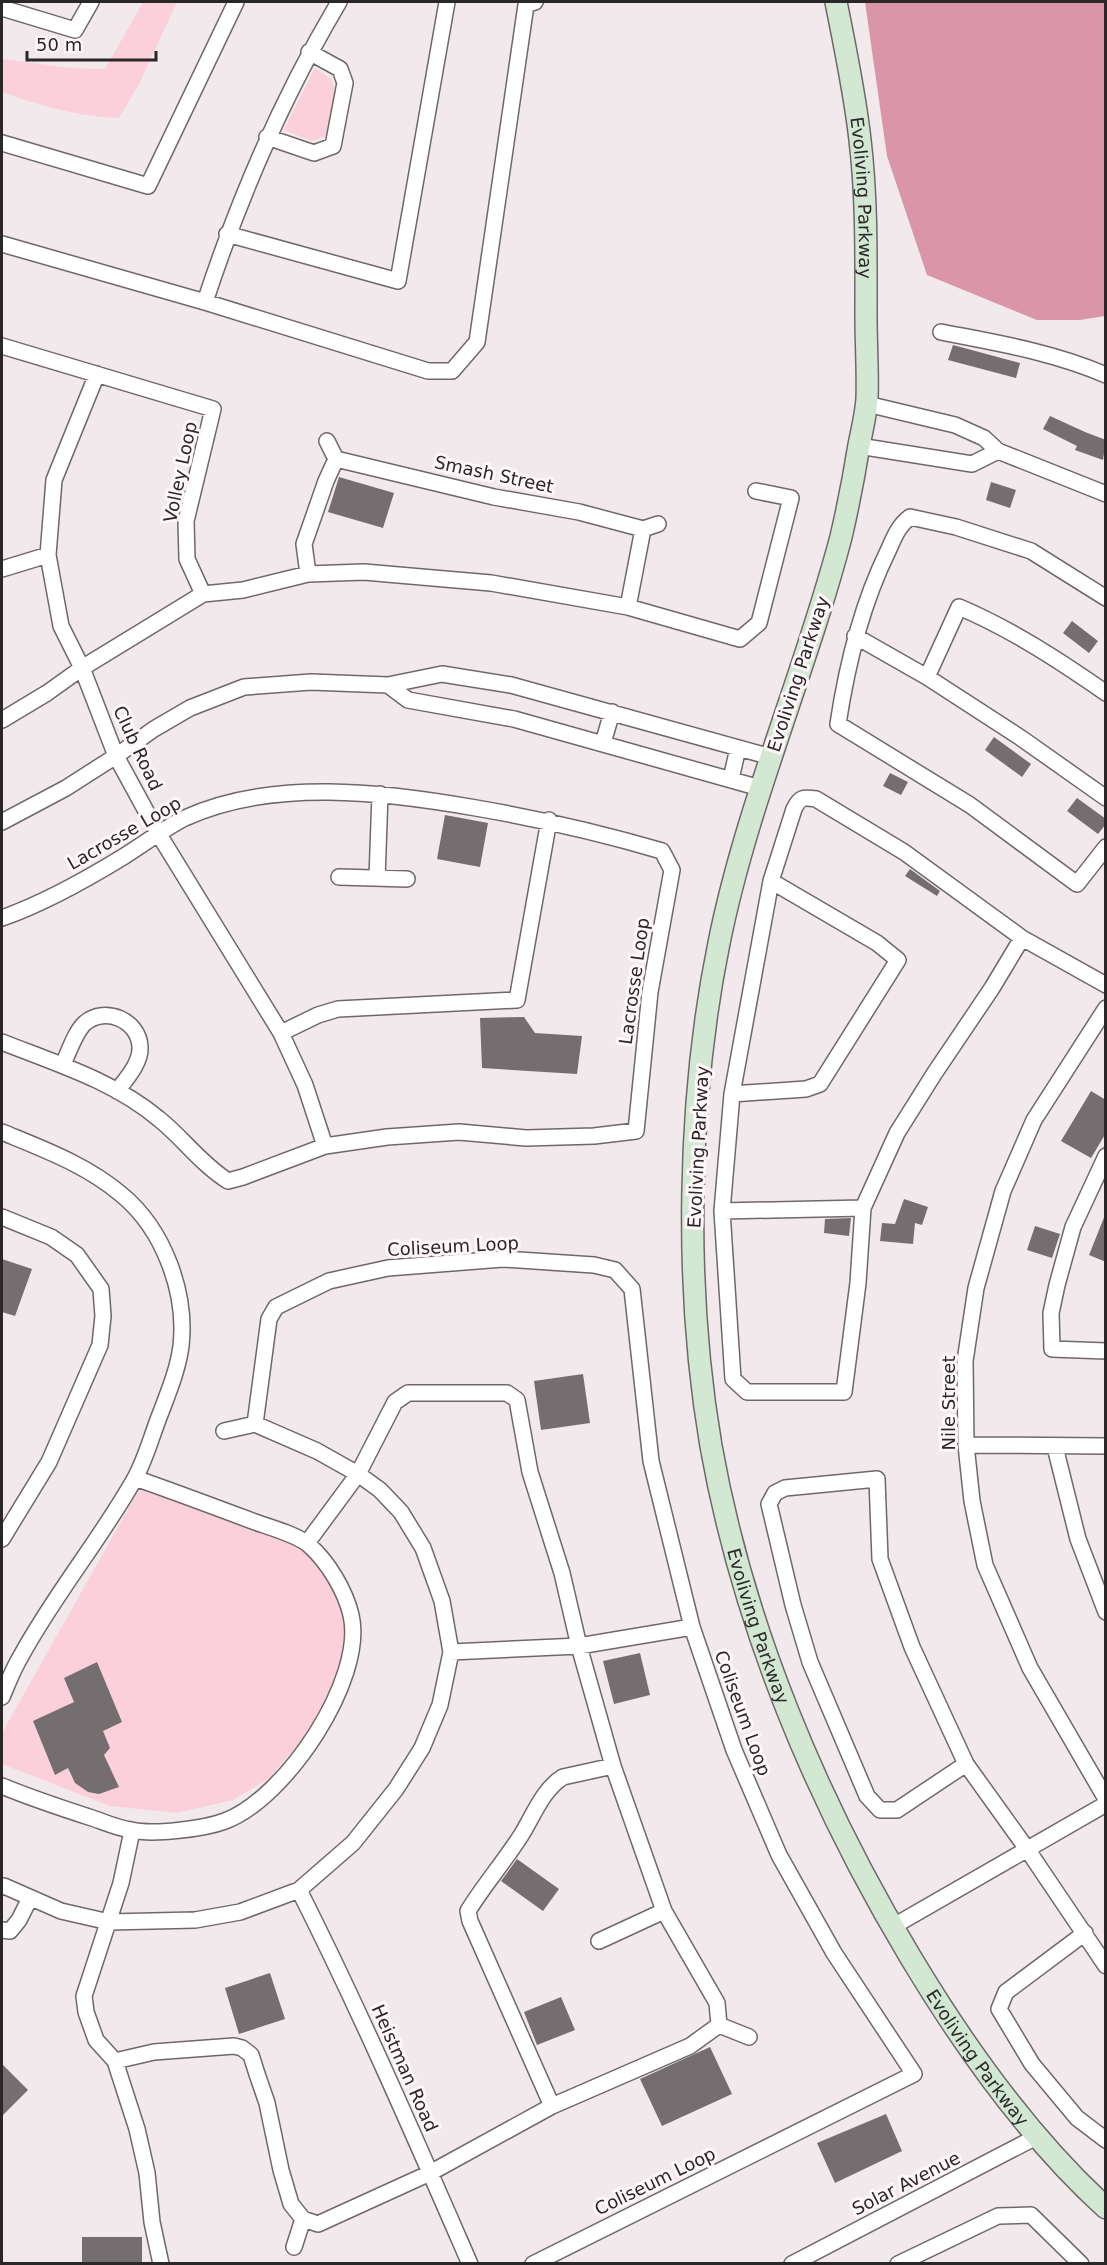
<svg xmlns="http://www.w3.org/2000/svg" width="1107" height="2265" viewBox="0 0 1107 2265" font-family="'DejaVu Sans',sans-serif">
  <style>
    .green { fill: #fbd0db }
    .forest { fill: #db95a9 }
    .building { fill: #756e70 }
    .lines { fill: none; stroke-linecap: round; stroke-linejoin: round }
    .street-casing { stroke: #6f6869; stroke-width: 18 }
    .secondary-casing { stroke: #6f6869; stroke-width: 24 }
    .street { stroke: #fff; stroke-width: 15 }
    .secondary { stroke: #d2e8d3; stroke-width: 21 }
    .labels { text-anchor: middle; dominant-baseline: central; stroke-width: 6; stroke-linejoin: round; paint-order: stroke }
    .street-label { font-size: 18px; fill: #2a2728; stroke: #fef6f8 }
  </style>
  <rect width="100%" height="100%" fill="#f1e9eb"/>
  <path class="green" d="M143,2H177L139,84L119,118C80,117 38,105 2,92V59L71,68L105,69Z
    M315,68L331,79L335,90L326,136L312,141L284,130Z
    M145,1488L305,1547L334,1587L345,1618L343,1648L336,1687L313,1727L269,1778L233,1800L177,1813L110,1806L2,1764V1733L137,1493Z"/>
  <path class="forest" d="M865,2H1105V316L1080,320H1037L927,275L887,156Z"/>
  <path class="building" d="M953,345L1020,363L1016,378L948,360Z
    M1050,416L1085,432L1106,440L1103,460L1075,450L1077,446L1043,429Z
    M339,477L394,493L383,528L328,512Z
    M991,482L1016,490L1010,508L986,500Z
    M1072,621L1098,641L1089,653L1063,633Z
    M994,737L1031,764L1022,777L985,750Z
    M890,773L908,782L901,795L883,786Z
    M1077,798L1106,819V824L1098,834L1067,811Z
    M445,815L488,823L480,867L437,859Z
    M910,869L940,891L937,896L905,876Z
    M524,1017L535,1033L582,1036L577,1074L482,1068L480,1018Z
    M1091,1091L1106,1100V1133L1091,1158L1061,1141Z
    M904,1199L928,1207L922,1225L915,1223L913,1244L880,1241L882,1223L895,1224Z
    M1105,1215L1106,1216V1262L1089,1255Z
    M851,1218L849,1236L824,1233L825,1219Z
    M1035,1226L1060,1234L1052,1258L1027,1250Z
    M2,1259L32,1269L15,1316L2,1312Z
    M583,1374L590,1423L541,1430L534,1381Z
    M640,1653L650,1695L614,1704L603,1661Z
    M97,1662L122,1722L103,1731L110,1748L104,1755L119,1787L99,1794L88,1792L75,1783L68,1768L55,1775L33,1721L74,1702L64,1678Z
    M517,1859L559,1889L543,1911L501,1881Z
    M270,1973L285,2019L239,2034L225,1988Z
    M561,1997L575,2030L537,2045L524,2012Z
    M710,2047L732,2094L662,2126L640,2079Z
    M2,2064L28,2090L2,2116Z
    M886,2114L902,2151L835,2183L817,2143Z
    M82,2237H142V2264H82Z"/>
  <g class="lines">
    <g class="street-casing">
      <path id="street" d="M2,8L75,30L91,2
        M267,137L314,153L333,146L345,83L340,69L309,52
        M2,143L148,186L236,2
        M227,234L398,281L447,2
        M2,244L205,302L428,371H452L477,342L526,5L535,2
        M205,302C240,195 282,98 339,2
        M941,332C997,343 1053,352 1106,375
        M2,346L213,409L186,521L187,559L203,594
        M97,374L54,480L48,555L61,626L82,668L116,756L158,833L281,1033L305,1085L325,1146
        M867,404L955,425L984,438L998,451L1106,494
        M327,441L336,459
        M859,446L972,464L998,451
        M336,459L494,497L579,512L643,529
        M643,529L658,524
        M2,569L48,555
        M308,574L304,544L326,481L336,459
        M1106,598L1031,551L956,527L910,517C898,526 894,538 888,551C861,606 847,664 838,724L970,805L1077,884L1106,847
        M628,607L643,529
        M855,636L927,677L1021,738L1106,798
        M927,677L959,607C1011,629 1060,661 1106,693
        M388,685L408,700L514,719L760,788
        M2,720L47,693L82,668L203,594L243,590L308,574L364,572L491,583L628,607L740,639L759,623L791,498L756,491
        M603,743L612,712
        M731,779L738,748
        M2,822L66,788L116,756L154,729L190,708L244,687L311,682L388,685L442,674L511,685L771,757
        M339,877L407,879
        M377,878L380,794
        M2,918C42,904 87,879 123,857C144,844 163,829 185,818C272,778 385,792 476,808C540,819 601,833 662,851L672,870L650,992L636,1131L594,1136L526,1138L459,1132L387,1137L325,1146L243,1177L228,1181C201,1164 183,1138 159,1119C114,1081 55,1063 2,1042
        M1022,938L992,988L934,1074L897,1133L863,1208L858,1283L844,1392H747L733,1379L722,1211L732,1094L771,881L794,809C800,797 803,797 816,799L904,852L1022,938L1106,985
        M1106,1008L1034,1120L1003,1191L976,1288L965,1361L966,1445L972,1501L985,1565L1030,1668L1106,1799
        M281,1033L318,1015L338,1009L517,1000L549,820
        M63,1064C69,1052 75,1032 85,1023C105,1006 139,1020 140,1047C141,1063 126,1079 117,1091
        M732,1094L806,1089L820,1084L898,960L877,943L771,881
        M2,1132C43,1149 87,1165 122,1195C164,1230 187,1293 181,1346C178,1369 169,1391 161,1412C152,1434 146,1459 134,1480C100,1540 54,1595 21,1656C13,1669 8,1683 2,1697
        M1106,1156L1073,1227L1057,1285L1051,1313L1052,1349L1106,1351
        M722,1211L863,1208
        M2,1217L51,1237L77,1255L101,1289L103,1316L100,1345L49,1462L2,1539
        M255,1424L269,1319L276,1307L329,1281L388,1268L503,1259L594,1265L615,1270L632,1289L651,1461L692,1627L734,1750L779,1855L834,1953L914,2074L533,2264
        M966,1445L1106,1446
        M1055,1447L1078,1539L1106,1612
        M307,1543L358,1474L395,1402L408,1393H507L517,1400L530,1472L562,1573L579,1646L613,1766L664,1911L717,2003L719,2025
        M451,1652L579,1646L692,1627
        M966,1764L897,1810H880L867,1796L810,1662L793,1605L769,1504L775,1493L785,1488L877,1479L880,1559L912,1647L966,1764L1027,1849L1106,1966
        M2,1786C31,1798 61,1808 92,1818C104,1822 117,1828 131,1830C153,1835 204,1829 225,1821C285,1799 366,1679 351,1615C345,1590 328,1562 309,1545C298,1535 269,1527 255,1522C215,1507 175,1492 135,1478
        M132,1831L121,1883L84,1996L86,2012L96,2040L115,2061L137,2129L147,2173L152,2222L161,2264
        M2,1887L4,1886L61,1911L109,1922L195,1920L240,1912L299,1890L353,1843L396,1789L422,1748L440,1705L451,1652L442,1601L423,1548L401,1512L380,1490L358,1474L317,1451L255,1424L224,1431
        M299,1890C361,2013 415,2138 470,2264
        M892,1927L1106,1804
        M2,1930L10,1931L19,1920L30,1898
        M1085,1933L1006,1992L999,2009L1032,2064L1077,2118L1106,2140
        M599,1941L664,1911
        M719,2025L749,2037
        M115,2061L154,2052L234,2046L242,2048L251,2055L257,2074L267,2103L281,2170L291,2204L303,2219L318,2224L430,2173L552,2106L690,2046L719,2025
        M552,2106L470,1921L468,1911C484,1885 504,1862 520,1837C533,1817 542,1790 563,1777L613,1766
        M294,2247L303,2219
        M792,2264L1038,2136
        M898,2264L998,2216L1031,2215L1081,2264"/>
    </g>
    <g class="secondary-casing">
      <g id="secondary">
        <path id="s1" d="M836,2C845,47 855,94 860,140C867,199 866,258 866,317C866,344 868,372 867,399C866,414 862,430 859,445C854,476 848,507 841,537C805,674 747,804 719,943C687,1099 684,1289 711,1446C743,1626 817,1802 911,1958C965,2048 1028,2137 1106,2208"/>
      </g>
    </g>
    <use href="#street" class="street"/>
    <use href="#secondary" class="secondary"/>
  </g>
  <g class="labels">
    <g class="street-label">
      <text stroke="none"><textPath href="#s1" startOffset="198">Evoliving Parkway</textPath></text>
      <text transform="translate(180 472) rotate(-78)">Volley Loop</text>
      <text transform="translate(494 474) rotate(12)">Smash Street</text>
      <text transform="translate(798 674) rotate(-72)">Evoliving Parkway</text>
      <text transform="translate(138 748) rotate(65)">Club Road</text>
      <text transform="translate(124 833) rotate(-30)">Lacrosse Loop</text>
      <text transform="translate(634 981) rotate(-82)">Lacrosse Loop</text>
      <text transform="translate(698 1147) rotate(-87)">Evoliving Parkway</text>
      <text transform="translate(453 1246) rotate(-3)">Coliseum Loop</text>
      <text transform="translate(948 1403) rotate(-90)">Nile Street</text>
      <text stroke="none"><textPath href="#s1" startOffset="1656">Evoliving Parkway</textPath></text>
      <text transform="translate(743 1713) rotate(70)">Coliseum Loop</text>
      <text stroke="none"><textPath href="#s1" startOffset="2142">Evoliving Parkway</textPath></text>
      <text transform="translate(405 2068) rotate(66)">Heistman Road</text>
      <text transform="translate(655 2181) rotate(-26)">Coliseum Loop</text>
      <text transform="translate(906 2183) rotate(-27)">Solar Avenue</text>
    </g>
  </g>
  <rect width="1107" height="2265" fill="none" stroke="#2a2728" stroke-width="6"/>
  <path d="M27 51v9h129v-9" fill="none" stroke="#2a2728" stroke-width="3"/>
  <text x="36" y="51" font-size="18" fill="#2a2728" stroke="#fef6f8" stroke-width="4.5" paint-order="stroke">50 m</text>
</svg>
